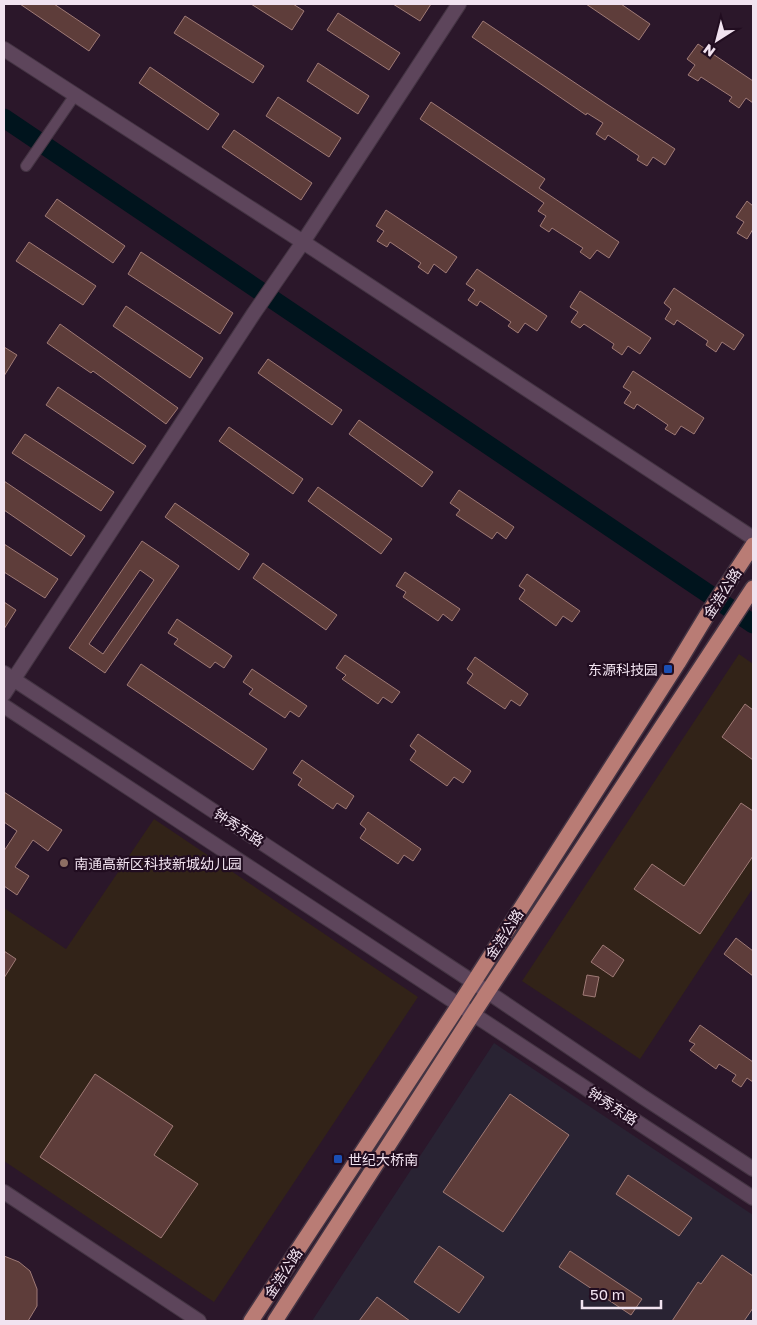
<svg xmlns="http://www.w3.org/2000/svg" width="757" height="1325" viewBox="0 0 757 1325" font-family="'Golos Text','Noto Sans SC',sans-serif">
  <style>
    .commercial { fill: #322318 }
    .industrial { fill: #292333 }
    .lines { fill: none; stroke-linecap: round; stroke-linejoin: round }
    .river { stroke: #00141d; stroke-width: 19 }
    .building { fill: #5e3d3a; stroke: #9f7a76; fill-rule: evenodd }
    .street-casing { stroke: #443443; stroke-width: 12 }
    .secondary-casing { stroke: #443443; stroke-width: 16 }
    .primary-casing { stroke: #443443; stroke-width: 18 }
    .street { stroke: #5d455b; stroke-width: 10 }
    .secondary { stroke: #5d455b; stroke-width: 14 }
    .primary { stroke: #b97c75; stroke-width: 15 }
    .transit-dot { fill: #1a4fb4; stroke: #210d20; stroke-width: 2 }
    .education-dot { fill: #8d6e63; stroke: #210d20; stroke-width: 2 }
    .labels { text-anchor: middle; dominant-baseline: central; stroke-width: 4.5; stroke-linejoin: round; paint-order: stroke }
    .street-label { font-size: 14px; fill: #f1e3f0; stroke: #210d20 }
    .poi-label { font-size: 14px; fill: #f1e3f0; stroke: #210d20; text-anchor: start }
  </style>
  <rect width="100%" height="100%" fill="#2b172a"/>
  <path class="commercial" d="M739,654L753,664V888L640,1059L522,981Z
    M154,819L418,997L214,1302L4,1161V908L66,949Z"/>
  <path class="industrial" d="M494,1043L753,1215V1321H312Z"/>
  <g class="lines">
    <path class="river" d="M4,118L753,624"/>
  </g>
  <path class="building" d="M20,4H54L100,35L89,51Z
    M251,4H293L304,11L292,30Z
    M393,4H431L420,21Z
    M586,4H621L650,24L639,40Z
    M338,13L400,53L389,70L327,30Z
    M185,16L264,66L253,83L174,33Z
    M483,21L605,103L675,149L665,165L653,157L647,166L637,160L639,156L608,135L605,140L596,134L603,123L587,113L586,115L472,37Z
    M698,44L753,81V103L746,98L739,108L729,101L732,97L701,77L698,81L688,75L695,65L687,59Z
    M318,63L369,96L358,114L307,81Z
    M150,67L219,114L208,130L139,83Z
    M278,97L341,138L329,157L266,116Z
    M431,102L545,179L539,188L619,242L609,258L597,250L590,259L580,252L583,248L552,228L549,232L540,226L546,216L538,211L544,203L420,119Z
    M234,130L312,183L301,200L222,147Z
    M57,199L125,246L113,263L45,216Z
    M747,201L753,206V229L747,239L737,233L744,222L736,217Z
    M386,210L457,257L446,273L434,264L428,274L418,267L421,263L390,242L387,247L377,241L384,231L376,226Z
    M29,242L96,286L83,305L16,261Z
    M141,252L233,313L220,334L128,274Z
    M477,269L547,316L537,331L525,323L518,333L508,326L511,322L480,301L477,306L468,300L475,290L466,284Z
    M674,288L744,335L734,350L722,342L716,352L706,345L708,341L677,320L674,325L665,319L671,309L664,303Z
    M580,291L651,338L640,354L628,346L622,355L612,348L614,344L584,324L580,328L571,322L578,312L570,307Z
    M126,306L203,358L190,378L113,326Z
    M60,324L178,408L166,424L93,371L91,373L47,343Z
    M4,347L17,355L4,376Z
    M268,359L342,410L332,425L258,373Z
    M633,371L704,418L694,434L681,426L675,435L665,429L668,425L637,404L634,409L624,403L631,392L623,387Z
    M58,387L146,446L133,464L46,405Z
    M359,420L433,472L422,487L349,434Z
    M229,427L303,479L293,494L219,441Z
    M25,434L114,492L101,511L12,453Z
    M4,481L85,536L71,556L4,510Z
    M318,487L392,539L381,554L308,501Z
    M459,490L514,527L506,539L497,532L492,539L456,515L460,510L450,503Z
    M175,503L249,554L239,570L165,517Z
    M142,541L179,566L105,673L69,648ZM140,570L154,580L103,654L89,644Z
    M4,544L58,579L45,598L4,572Z
    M263,563L337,615L326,630L253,578Z
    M405,572L460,609L452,621L443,614L438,621L403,597L406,592L396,586Z
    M527,574L580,611L572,622L563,616L556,626L519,599L525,590L519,586Z
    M4,602L16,610L4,629Z
    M177,619L232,656L224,668L215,662L210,668L174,644L178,639L168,633Z
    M345,655L400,692L392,703L383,697L378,704L342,679L346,675L336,668Z
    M475,657L528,694L520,706L511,700L505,709L467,683L473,674L467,669Z
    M141,664L267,749L253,770L127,685Z
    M252,669L307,706L299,717L290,711L285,718L249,694L253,689L243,682Z
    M745,704L753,710V760L722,737Z
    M418,734L471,771L463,783L454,777L447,786L410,760L416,751L410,746Z
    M302,760L354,796L346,809L337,803L333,809L298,785L302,779L293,773Z
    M4,792L62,830L48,851L33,840L15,867L29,876L17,895L4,886V851L17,831L4,822Z
    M741,803L753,811V856L700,934L634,889L652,864L684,886Z
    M368,812L421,849L413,861L404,855L398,864L360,838L366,829L360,824Z
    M736,938L753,951V976L724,954Z
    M603,945L624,960L613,977L591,962Z
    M4,951L16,959L4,978Z
    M587,975L599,977L595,997L583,995Z
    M700,1025L753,1062V1082L747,1078L741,1087L732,1081L736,1075L719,1064L716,1069L690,1050L695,1044L689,1041Z
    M95,1074L173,1126L154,1155L198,1184L161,1238L40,1157Z
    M510,1094L569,1135L503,1232L443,1192Z
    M628,1175L692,1218L679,1236L616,1194Z
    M439,1246L484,1277L459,1313L414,1282Z
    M570,1251L642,1299L631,1315L559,1267Z
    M722,1255L753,1276V1308L744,1321H672L698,1282L701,1284Z
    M4,1256L19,1262L30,1271L37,1289V1306L28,1321H4Z
    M377,1297L410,1321H359Z"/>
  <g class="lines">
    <g class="street-casing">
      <path id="street" d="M26,166L75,95"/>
    </g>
    <g class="secondary-casing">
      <path id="secondary" d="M4,49L303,242L753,538
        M4,673L473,982L643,1097L753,1169
        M4,694L254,313L303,242L459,4
        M4,706L753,1198
        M4,1192L199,1321"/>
    </g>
    <g class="primary-casing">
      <path id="primary" d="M251,1321L459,1005L678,663L707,615L753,545
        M275,1321L473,1014L753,588"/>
    </g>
    <use href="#street" class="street"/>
    <use href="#secondary" class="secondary"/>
    <use href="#primary" class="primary"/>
  </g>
  <g class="transit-dot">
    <rect x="663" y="664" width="10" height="10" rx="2.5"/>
    <rect x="333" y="1154" width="10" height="10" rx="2.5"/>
  </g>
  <circle class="education-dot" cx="64" cy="863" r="5"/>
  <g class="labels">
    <g class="street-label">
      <text transform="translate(722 593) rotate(-57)">金浩公路</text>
      <text transform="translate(239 827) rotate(33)">钟秀东路</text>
      <text transform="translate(504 934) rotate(-57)">金浩公路</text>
      <text transform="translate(613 1106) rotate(33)">钟秀东路</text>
      <text transform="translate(283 1273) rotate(-57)">金浩公路</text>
    </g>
    <g class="poi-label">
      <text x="658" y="669" text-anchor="end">东源科技园</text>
      <text x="74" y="863">南通高新区科技新城幼儿园</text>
      <text x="348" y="1159">世纪大桥南</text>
    </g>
  </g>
  <rect width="757" height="1325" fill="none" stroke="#f1e3f0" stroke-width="10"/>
  <g transform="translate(717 40) rotate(216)" stroke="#210d20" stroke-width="4" paint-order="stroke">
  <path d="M0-4L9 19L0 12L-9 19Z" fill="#f1e3f0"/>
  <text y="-8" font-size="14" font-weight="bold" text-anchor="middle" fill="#f1e3f0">N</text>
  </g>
  <path d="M582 1300v8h79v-8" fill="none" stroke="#f1e3f0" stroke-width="2.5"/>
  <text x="590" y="1300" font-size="15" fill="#f1e3f0" stroke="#210d20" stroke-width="4" paint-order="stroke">50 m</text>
</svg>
